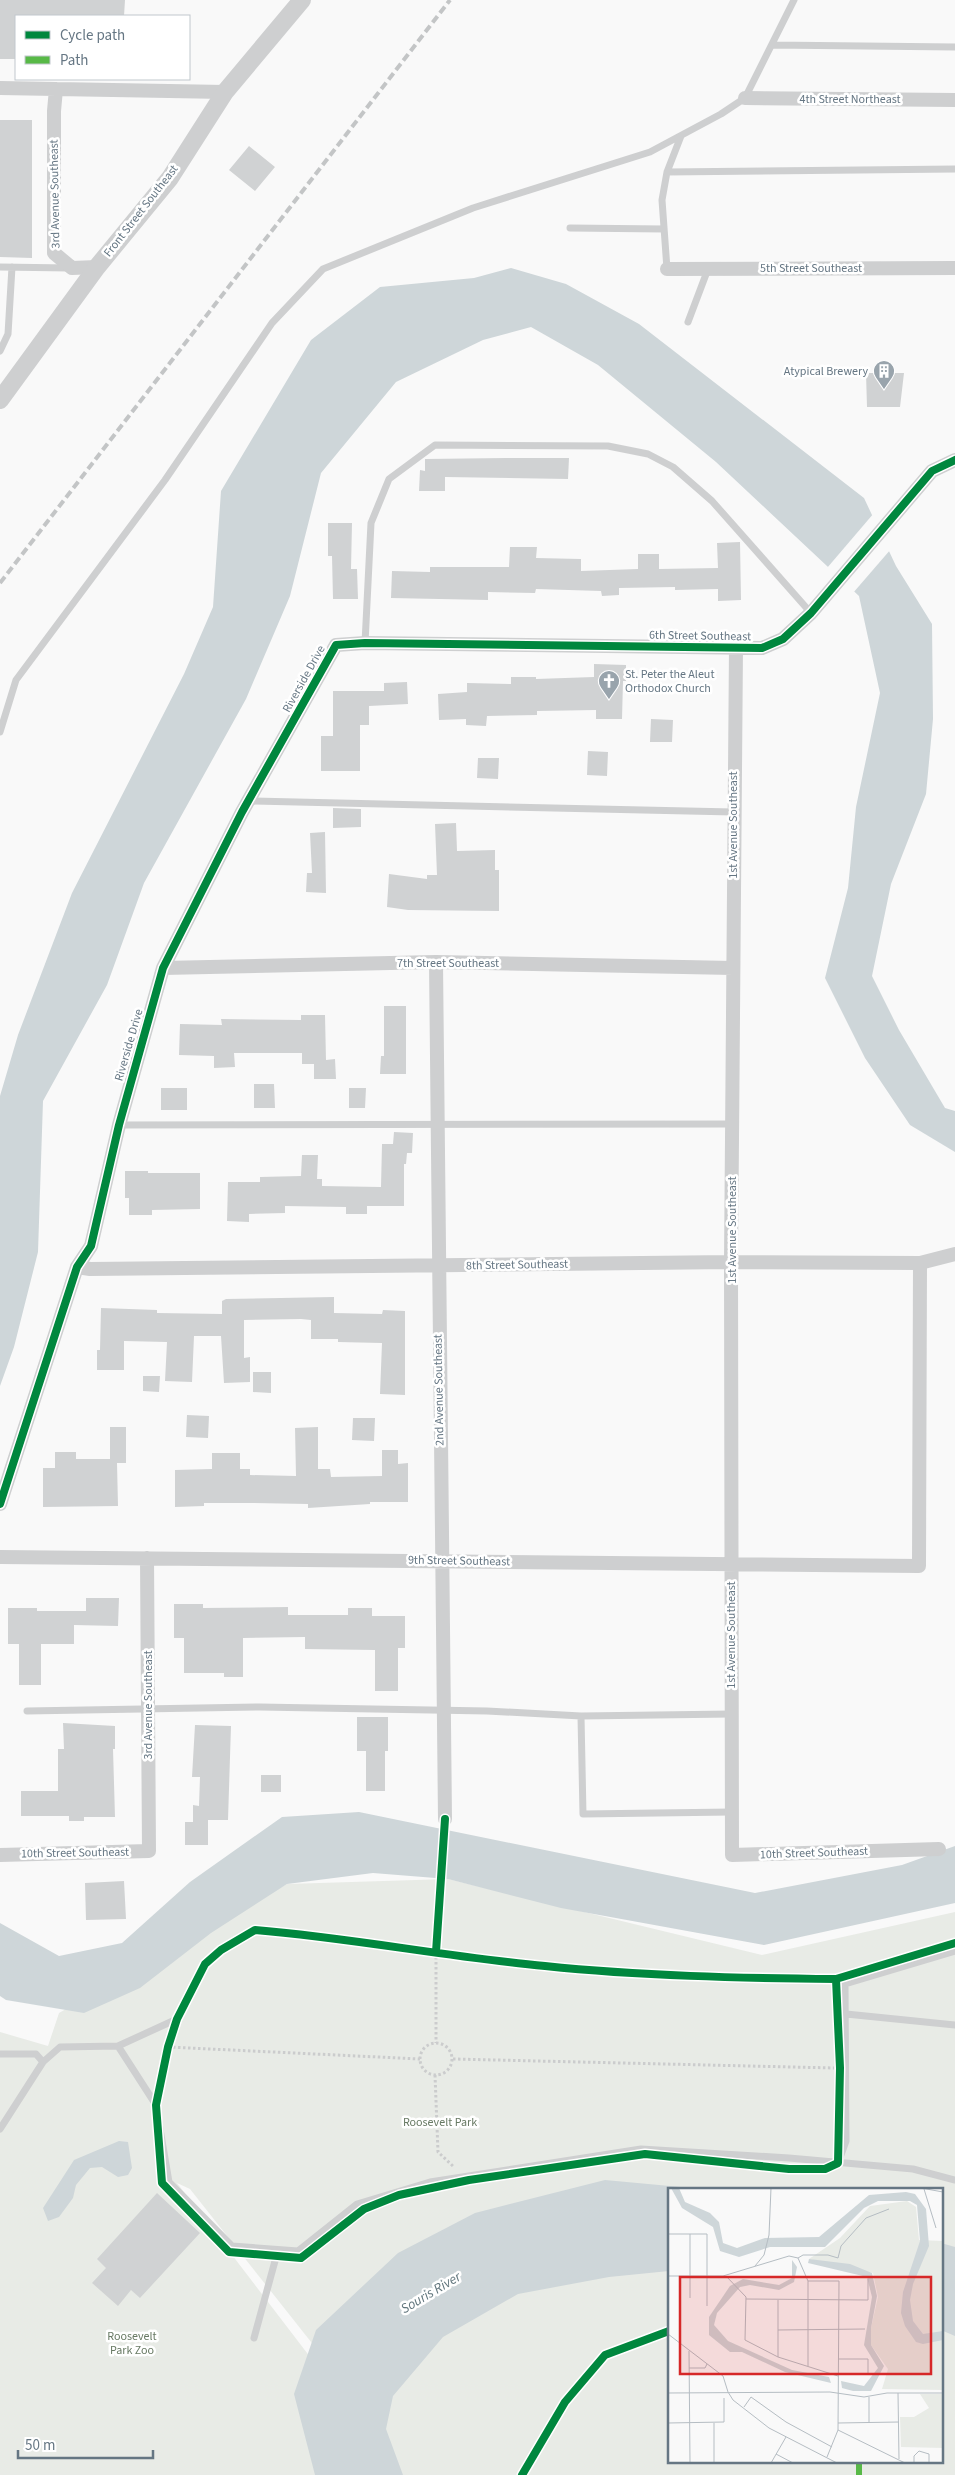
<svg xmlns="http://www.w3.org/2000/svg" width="955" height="2475" viewBox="0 0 955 2475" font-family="'Source Sans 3',sans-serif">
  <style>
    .green { fill: #e8ebe6; fill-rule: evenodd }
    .water { fill: #ced6d9 }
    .pier { fill: #f9f9f9 }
    .building { fill: #d0d2d3 }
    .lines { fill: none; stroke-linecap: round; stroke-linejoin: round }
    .path { stroke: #cbcccd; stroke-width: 3; stroke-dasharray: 2.5 2.5; stroke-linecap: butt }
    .service { stroke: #cecfd0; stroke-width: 7 }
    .minor { stroke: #cecfd0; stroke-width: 14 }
    .tertiary { stroke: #cecfd0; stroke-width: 18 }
    .rail { stroke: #c3c5c6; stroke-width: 4; stroke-dasharray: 8 4; stroke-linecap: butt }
    .quiet { stroke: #58b947; stroke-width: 6; stroke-dasharray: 12 6; stroke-linecap: butt }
    .cycleway-casing { stroke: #fff; stroke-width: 11 }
    .cycleway { stroke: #00873e; stroke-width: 8 }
    .labels { text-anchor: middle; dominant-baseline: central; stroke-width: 5; stroke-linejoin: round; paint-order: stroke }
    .street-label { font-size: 12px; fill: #657683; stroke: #fff }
    .poi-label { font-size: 12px; fill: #657683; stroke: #fff; text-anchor: end }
    .park-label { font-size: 12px; fill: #687a64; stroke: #fff }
    .water-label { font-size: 14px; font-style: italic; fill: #60757c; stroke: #fff }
    .inset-road { fill: none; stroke: #b5bdc3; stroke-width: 1 }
    .view { fill: #d62828; fill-opacity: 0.15; stroke: #d62828; stroke-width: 2.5 }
    .inset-edge { fill: none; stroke: #657683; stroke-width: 2.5 }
  </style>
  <rect width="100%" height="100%" fill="#f9f9f9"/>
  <path class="green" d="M448,1879L762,1955L955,1912V2475H381L368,2414L190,2189L177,2183L369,2434L374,2475H0V2032L48,2046L59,2013L287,1884ZM669,2189H941V2461H669Z"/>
  <path class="water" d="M511,268L566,284L639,324L864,498L896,566L932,624L933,719L926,794L891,884L872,976L899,1030L945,1108L955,1111V1152L910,1125L865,1058L825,978L848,888L856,807L880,693L859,596L716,462L598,365L531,327L483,340L396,382L321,473L290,596L246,699L144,883L107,985L43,1101L38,1252L14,1347L0,1386V1096L18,1035L72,893L184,674L213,607L221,491L311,340L380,287L474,278Z
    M359,1812L755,1893L902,1865L955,1846V1903L764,1945L561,1908L448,1879L373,1873L287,1884L211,1933L140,1988L84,2013L6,2000L0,1996V1923L59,1956L122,1943L190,1882L282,1817Z
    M119,2141L128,2142L132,2168L128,2175L118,2177L102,2167L90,2168L76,2185L73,2198L59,2217L48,2221L43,2208L74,2160Z
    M605,2180L702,2189H669V2271L609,2277L518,2294L443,2337L393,2396L386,2429L403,2475H315L294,2394L316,2330L398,2253L475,2213Z
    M941,2243L955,2247V2336L941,2330Z"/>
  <path class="pier" d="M874,513L891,549L853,593L827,568Z"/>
  <path class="building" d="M0,0H125L124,16H16V59H0Z
    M0,120H32V258L0,257Z
    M249,146L275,167L255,191L229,170Z
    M866,373H904L900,407H867Z
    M506,458H569L568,479L445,477V491H419L420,470L425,471V459Z
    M328,523H352L351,569H357L358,599H333L332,556H328Z
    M740,542L741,600L718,601V589L675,590V587L619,588V595L602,596L601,591L536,589L535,593L488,592V600L391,598L392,571L430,572V567H509L510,547H537L536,558L581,559V571L638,569V554H659V569L718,568L717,543Z
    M594,664L626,665V681H623L622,719H596V710L537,711V715L487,716L486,726L466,725V719L439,720L438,694L467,692V683L511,684V677H536V679L594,677Z
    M407,682L408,704L369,706V725H360V771H321V736H333V691H384V683Z
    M651,719L673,720L672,742H650Z
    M588,751L608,752L607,776L587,775Z
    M478,758H499L498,779L477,778Z
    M333,808L361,809V827L333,828Z
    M456,823L457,851L495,850V870H499V911L408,910L387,907L389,874L427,879V875H437L435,824Z
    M325,832L326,893L306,892L307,873H312L310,833Z
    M384,1006H406V1074H380L381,1056H384Z
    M301,1015H325L326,1060L335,1059L336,1079H314V1064H302V1053H234L235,1067L214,1068V1056L179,1055L180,1024L222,1025L221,1019L301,1020Z
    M254,1084H274L275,1108H254Z
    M161,1088H187V1110H161Z
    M349,1088H366L365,1108H349Z
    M394,1132L413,1133L412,1153H407L406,1164H404V1206H367V1214H346V1207L285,1206V1213L249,1214V1222L227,1221L228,1182H260V1177L301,1176L302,1155H318L317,1179H322V1186L381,1187L382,1144H393Z
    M125,1171H148V1173H200V1209L152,1210V1215H129V1198H125Z
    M334,1297V1313L382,1314L383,1310L405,1311V1395L380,1394L382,1343L338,1342V1339H311V1320L301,1319L244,1320V1358L250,1357V1382L224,1383L221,1336H194L192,1382L165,1381L167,1342L124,1341V1370H97V1350H100L101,1308L157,1310V1313L222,1314V1301L226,1299Z
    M253,1372H271V1393L253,1392Z
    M143,1376H160L159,1392L143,1391Z
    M187,1415L209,1416L208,1438L186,1437Z
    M353,1418H375L374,1441L352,1440Z
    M110,1427H126V1463H117L118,1506L43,1507V1468H55V1452H76V1459H110Z
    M318,1427V1469H330L331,1477L382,1476V1450H398V1464L408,1463V1502H370V1504L308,1508V1504L250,1503H204V1506L175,1507V1470L212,1469V1453H240V1469H250V1475L296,1476L295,1428Z
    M86,1598H119L118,1626L74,1625V1644H41V1685H19V1644H8V1608H37V1611H86Z
    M174,1604H203V1608L288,1607V1615H348V1608H372V1616H405V1648H398V1691H375V1650L305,1649V1637L243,1638V1677H224V1673H184V1638H174Z
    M357,1717H388V1751H385V1791H366V1751H357Z
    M63,1723L115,1726V1749H113L115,1817H84V1821H69V1816H21V1791H58V1749H64Z
    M195,1725L231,1726L228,1820H208V1845H185V1822H193V1805L199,1806L200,1777H192Z
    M261,1775H281V1792H261Z
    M124,1881L126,1919L86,1920L85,1883Z
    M157,2193L200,2233L140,2298L131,2290L118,2306L92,2283L106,2268L97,2259Z"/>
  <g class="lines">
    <path class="path" d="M436,1952V2043
      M420 2059a16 16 0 1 1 32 0a16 16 0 1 1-32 0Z
      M168,2047L420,2059
      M453,2059L834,2068
      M435,2075L438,2152L454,2167"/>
    <path class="service" d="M772,45L955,47
      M667,172L955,169
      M570,228L664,229
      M0,267L69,268
      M667,269L662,200L667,172L681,136
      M688,322L708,269
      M0,351L8,334L12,267
      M365,643L371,523L389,479L435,445L608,446L648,454L673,467L712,501L811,613
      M0,732L16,680L165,480L272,323L323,269L473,208L650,152L721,114L745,98L794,0
      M249,801L733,812
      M119,1125L732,1124
      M27,1711L260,1707L487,1711L581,1716L731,1714
      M581,1716L583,1814L731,1812
      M846,2014L955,2025
      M118,2046L177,2019
      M0,2054H36L43,2062L0,2129
      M43,2062L60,2047L118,2046L156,2105L169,2182L232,2246L298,2251L357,2204L430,2182L641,2149L789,2158L913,2169L955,2180
      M838,2163L846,2141L845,1984L955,1951
      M254,2338L278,2250"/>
    <path class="minor" d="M0,88L225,92
      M56,89L54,111V253L72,268L97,267
      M745,98L955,100
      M667,269L955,268
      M736,647L731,1262L732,1855L939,1849
      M436,962L445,1819
      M163,968L436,962L733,968
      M77,1267L90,1269L731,1262L920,1263L955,1254
      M0,1504L77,1267L91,1246L119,1125L163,968L242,812L336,645L365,643L762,648L783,639L811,613L932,471L955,460
      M0,1557L919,1566L920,1263
      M0,1855L149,1851L147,1558"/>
    <path class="tertiary" d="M0,400L97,267L170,178L225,92L302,0"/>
    <path class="rail" d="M0,583L450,0"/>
    <path class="quiet" d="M859,2475V2461"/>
    <g class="cycleway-casing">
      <path id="cycleway" d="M0,1504L77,1267L91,1246L119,1125L163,968L242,812L336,645L365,643L762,648L783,639L811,613L932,471L955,460
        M255,1930C352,1938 448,1957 545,1966C641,1976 739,1978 836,1979L840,2068L838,2163L825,2169H789L645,2154L469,2180L399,2195L364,2209L301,2258L229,2252L162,2183L156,2105L168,2047L177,2019L205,1964L221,1950Z
        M436,1952L445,1819
        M836,1979L955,1943
        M522,2475L565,2402L605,2355L669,2331"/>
    </g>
    <use href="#cycleway" class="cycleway"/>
  </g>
  <defs>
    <g id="building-pin" transform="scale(1.125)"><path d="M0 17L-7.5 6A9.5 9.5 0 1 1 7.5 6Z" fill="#99a4ac" stroke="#fff"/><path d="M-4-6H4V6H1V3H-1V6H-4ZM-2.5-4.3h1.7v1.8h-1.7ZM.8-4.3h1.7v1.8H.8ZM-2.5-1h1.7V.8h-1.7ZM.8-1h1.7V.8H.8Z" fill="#fff"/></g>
    <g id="church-pin" transform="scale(1.125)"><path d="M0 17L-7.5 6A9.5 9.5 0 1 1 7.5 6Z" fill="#99a4ac" stroke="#fff"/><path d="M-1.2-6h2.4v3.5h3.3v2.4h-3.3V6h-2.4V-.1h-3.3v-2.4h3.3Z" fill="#fff"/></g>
  </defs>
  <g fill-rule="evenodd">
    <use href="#building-pin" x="884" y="371"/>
    <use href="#church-pin" x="609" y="681"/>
  </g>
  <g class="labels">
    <g class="street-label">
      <text x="850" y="99">4th Street Northeast</text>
      <text transform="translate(55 194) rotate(-91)">3rd Avenue Southeast</text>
      <text transform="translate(141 211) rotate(-52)">Front Street Southeast</text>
      <text x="811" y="268">5th Street Southeast</text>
      <text transform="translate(700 636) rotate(1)">6th Street Southeast</text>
      <text transform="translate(304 679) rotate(-61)">Riverside Drive</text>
      <text transform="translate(733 825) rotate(-90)">1st Avenue Southeast</text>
      <text x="448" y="963">7th Street Southeast</text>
      <text transform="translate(129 1045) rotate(-74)">Riverside Drive</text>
      <text transform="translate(732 1230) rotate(-90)">1st Avenue Southeast</text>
      <text transform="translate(517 1265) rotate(-1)">8th Street Southeast</text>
      <text transform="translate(439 1390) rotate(-91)">2nd Avenue Southeast</text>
      <text transform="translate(459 1561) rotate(1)">9th Street Southeast</text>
      <text transform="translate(731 1635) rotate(-90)">1st Avenue Southeast</text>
      <text transform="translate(148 1705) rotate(-90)">3rd Avenue Southeast</text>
      <text transform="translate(75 1853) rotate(-1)">10th Street Southeast</text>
      <text transform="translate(814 1853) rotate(-2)">10th Street Southeast</text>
    </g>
    <g class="poi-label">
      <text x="868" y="371">Atypical Brewery</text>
      <text x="625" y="674" text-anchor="start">St. Peter the Aleut<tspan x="625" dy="14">Orthodox Church</tspan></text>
    </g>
    <g class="park-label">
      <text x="440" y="2122">Roosevelt Park</text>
      <text x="132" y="2336">Roosevelt<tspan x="132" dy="14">Park Zoo</tspan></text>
    </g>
    <g class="water-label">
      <text transform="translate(431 2293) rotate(-31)">Souris River</text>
    </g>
  </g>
  <g transform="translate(668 2188)">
    <rect width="275" height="275" fill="#f9f9f9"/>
    <path d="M239,13L248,19L251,52L275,53V202L214,201L220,181L203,157V140L210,109L205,85L141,71L172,50L202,18ZM252,206H275V260L233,259L232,229H246L261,220Z" fill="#e8ebe6"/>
    <path d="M3,0H11L17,14L42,25L51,34L55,55L69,60L97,50L151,49L201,7L238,4L247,6L258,21L261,58L245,96L242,112L245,133L255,146L275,143V152L255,156L248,154L237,138L233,125L235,104L252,53L249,17L242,13H210L196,20L157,59H102L71,69L52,63L45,39L14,20ZM141,71L182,76L204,85L209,108L203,140V157L216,178L203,203H185L174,200L173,193L196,198L210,180L196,157L204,109L199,89L140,75ZM124,72L129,79L126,94L111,102L82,97L72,99L49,125L46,137L60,153L124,182L161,189L163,195L117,184L74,164H62L41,147V129L62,98L75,91L111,97L124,90Z" fill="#ced6d9"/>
    <path class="inset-road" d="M253,0L275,4M256,1L268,40M0,46H39V118M130,70L135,67H160L170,70L173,58L198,30L221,21M87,78L96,67L101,47L103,0M0,88H55L121,68L130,70L140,93V178M58,88L78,109L77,152L110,169L170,188M140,93H171L170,242L159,269M22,110V46M78,111L200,112V91M110,112V169M110,142L197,141M0,146L55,188L60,204M21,163L22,275M170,171H200V187M21,180H37L39,176M60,204L65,212L101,240L169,275M0,205L162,204L196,209L219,205H275M230,205L231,271M201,209V235M76,219L83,209L118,234L164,259M0,235L56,234V210M46,235V275M170,235L231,234M170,242L237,275M108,266L125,275M103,275L118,249M246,275V268L251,263L261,266V275"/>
    <path class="view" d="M12,89H263V186H12Z"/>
    <rect width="275" height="275" class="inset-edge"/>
  </g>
  <rect x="15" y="15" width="175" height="65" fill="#ffffff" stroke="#c1c8cd"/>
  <rect x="25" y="31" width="25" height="8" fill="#00873e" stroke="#c1c8cd"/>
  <text x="60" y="40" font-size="15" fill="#657683">Cycle path</text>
  <rect x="25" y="56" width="25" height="8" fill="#58b947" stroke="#c1c8cd"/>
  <text x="60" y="65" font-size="15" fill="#657683">Path</text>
  <path d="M18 2450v8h135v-8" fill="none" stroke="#657683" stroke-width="2.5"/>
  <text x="25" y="2450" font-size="15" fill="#657683" stroke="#ffffff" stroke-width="4" paint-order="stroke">50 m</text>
</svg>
